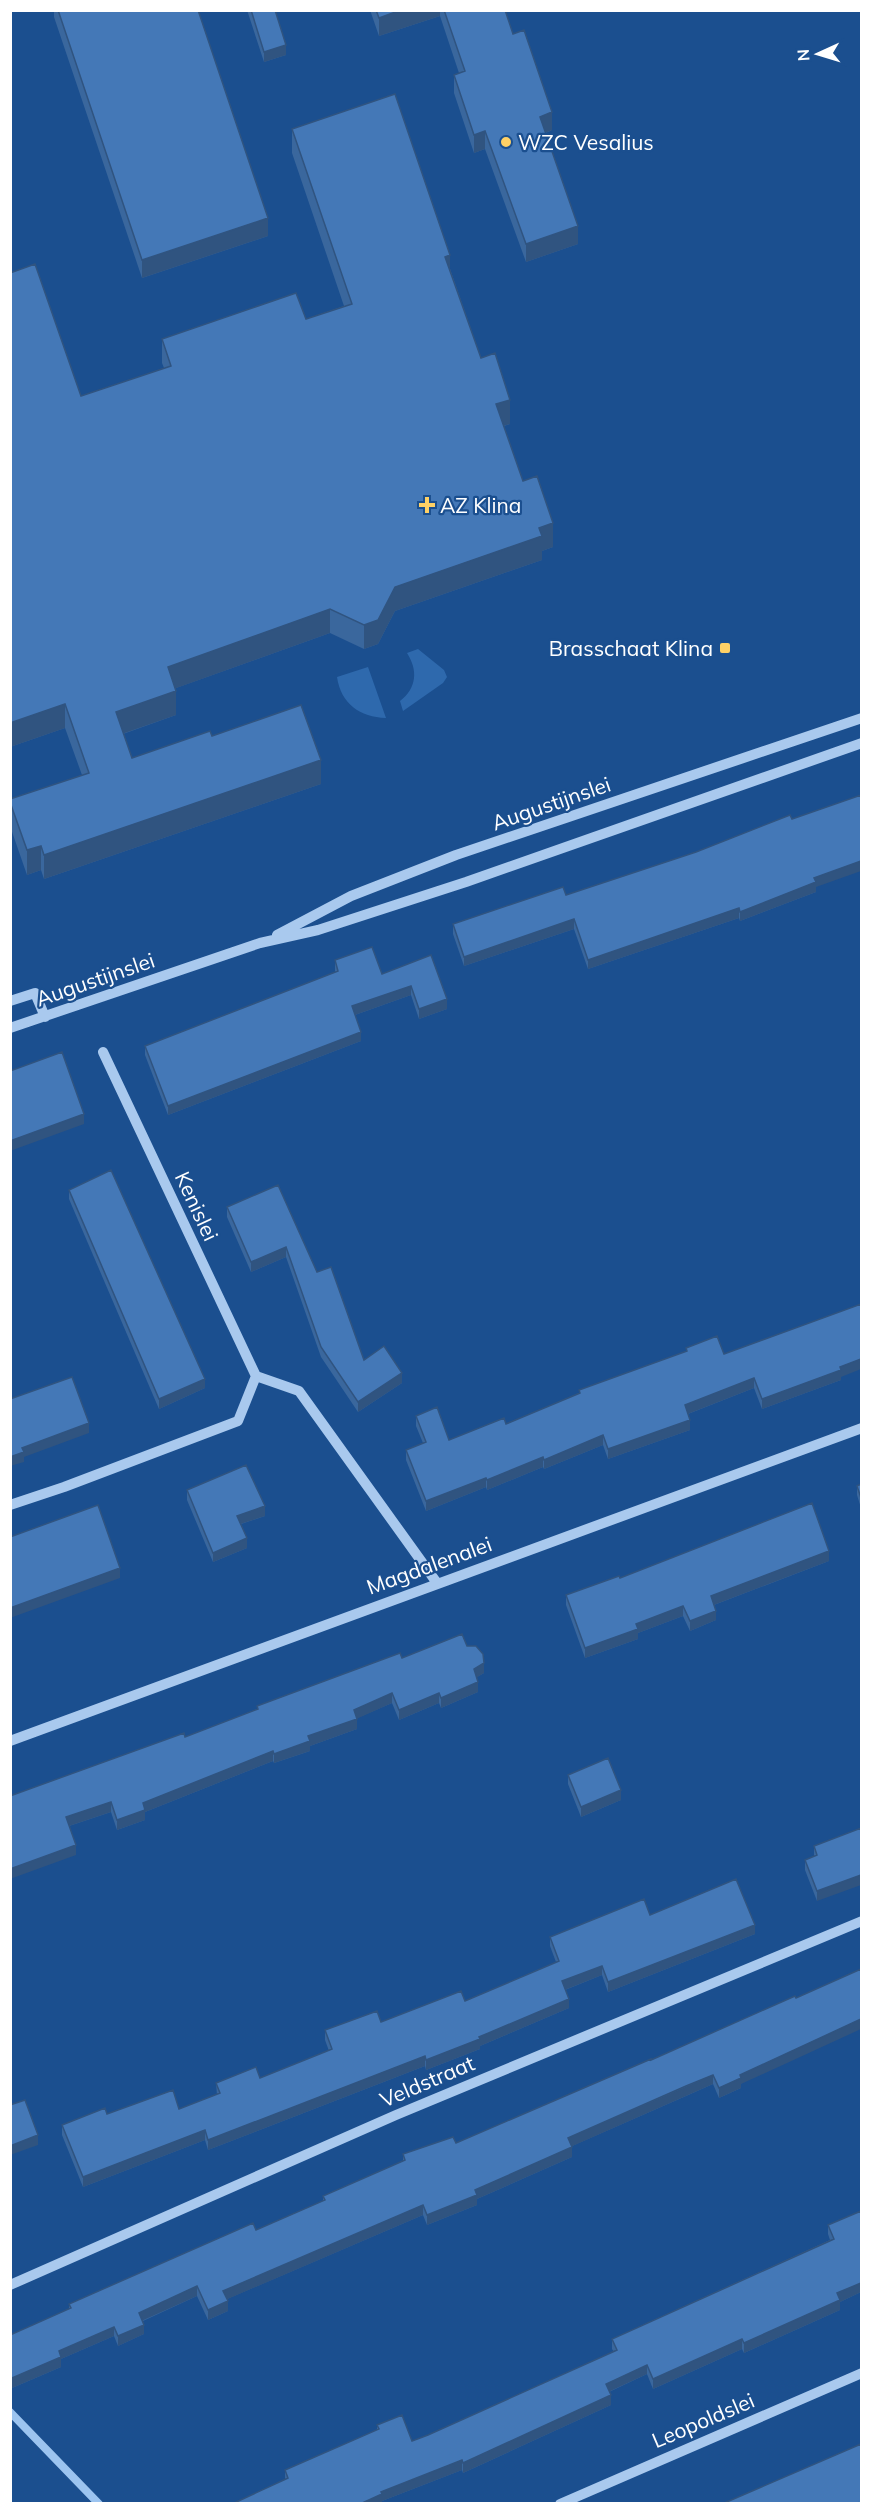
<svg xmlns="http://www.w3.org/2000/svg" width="872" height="2514" viewBox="0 0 872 2514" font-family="Mulish,sans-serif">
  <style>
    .green { fill: #2e69ad }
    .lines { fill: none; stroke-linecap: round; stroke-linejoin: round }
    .stream { stroke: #9cc4f0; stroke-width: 8 }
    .minor { stroke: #a9c9ee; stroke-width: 10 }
    .wall { fill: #3a679d }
    .shaded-wall { fill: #305480 }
    .building { fill: #4478b7; stroke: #305480; stroke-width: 1.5 }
    .poi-dot { fill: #ffd166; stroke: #1b4f8f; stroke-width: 2 }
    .labels { text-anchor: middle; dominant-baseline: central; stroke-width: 4.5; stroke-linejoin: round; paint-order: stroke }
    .poi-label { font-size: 21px; fill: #fff; stroke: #1b4f8f; text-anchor: start }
    .street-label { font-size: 21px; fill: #fff; stroke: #1b4f8f }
  </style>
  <rect width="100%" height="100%" fill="#1b4f8f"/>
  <path class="green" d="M418,649L444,670L447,677L443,683L403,711L400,701C417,688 418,670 407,653Z
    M368,667L386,718C360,717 341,704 337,677Z"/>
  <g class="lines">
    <path class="stream" d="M10,2412L99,2504"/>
    <path class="minor" d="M277,935L351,896L456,855L862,718
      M10,1001L35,993L45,1017
      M10,1028L260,943L318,930L466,882L862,743
      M103,1052L256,1376L299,1391L437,1583
      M10,1505L64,1487L238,1421L256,1376
      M10,1741L862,1428
      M10,2285L396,2115L862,1921
      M560,2504L862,2373"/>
  </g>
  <path class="wall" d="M54,10H198L268,236L142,278L54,17Z
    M247,10H275L286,55L264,62Z
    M370,10H505L513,34L552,130L546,133L578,244L526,262L485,149L474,153L454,93V75L459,73L440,16L379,36Z
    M292,129L450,269L481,358L510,424L504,426L523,481L553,547L542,551V560L395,611L378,644L364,649L330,633L176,688V715L123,734L132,758L212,736L321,784L44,879L41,870L27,875L10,826V799L82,775L65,728L10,747V273L81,396L164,368L162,363V339L306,319L344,306L292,153Z
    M816,887V892L740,921L739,918L588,969L574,929L464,966L453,934V924L566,895Z
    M431,955L447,1009L419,1019L411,995L355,1015L361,1041L168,1115L145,1055V1046L335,972V960L382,974Z
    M278,1185L317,1272L364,1360L402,1383L358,1412L321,1357L286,1257L251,1272L227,1217V1207Z
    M69,1190L205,1388L159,1409L69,1199Z
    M686,1348L724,1354L841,1377V1380L762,1409L754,1388L688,1414L690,1430L608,1459L603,1445L544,1469L543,1467L487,1490L486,1487L426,1511L406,1460V1450L423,1443L416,1426V1416L449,1440L506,1424L579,1393V1390L686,1352Z
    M861,1484V1508L857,1495V1486Z
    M187,1490L265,1516L241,1524L247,1548L213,1562L187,1500Z
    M829,1561L714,1605L716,1620L690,1631L683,1616L638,1633V1639L585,1658L566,1605V1595L620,1578Z
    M467,1646L484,1673L477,1677L478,1692L441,1708L439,1703L399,1720L392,1703L357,1718V1729L310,1746V1751L274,1763L273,1761L145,1812V1820L117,1830L111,1812L69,1826L76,1855L10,1796L185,1737L257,1709V1706L402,1658Z
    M568,1775L621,1800L581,1817L568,1784Z
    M861,1828L817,1901L805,1870V1860L814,1857V1846Z
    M650,1915L755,1934L608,1992L602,1975L565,1990L569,2008L480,2046V2049L426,2070L425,2066L208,2150L205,2140L83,2187L62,2135V2125L107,2114L179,2109L217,2095L216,2083L260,2078L329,2051L325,2040V2030L381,2022L465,2001L556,1962L550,1946V1937Z
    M795,1996L741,2084V2088L719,2098L713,2084L686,2096L572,2146V2157L477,2199V2205L427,2225L423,2215L227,2299L228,2311L208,2320L197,2296L143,2321L144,2334L118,2346L114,2336L61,2359V2367L12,2388L10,2384V2335L69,2309V2304L256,2230L323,2201V2196L403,2161V2154L456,2143L651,2060Z
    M861,2211V2292L840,2302V2310L744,2353L742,2349L653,2389L647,2374L609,2392L611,2405L463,2473L462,2470L382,2501V2504L285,2480V2470L377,2430V2425L412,2441L428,2435L614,2352L612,2349V2339L830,2240L828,2234V2225Z"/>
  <path class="shaded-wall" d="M401,10H440V16L379,36V18Z
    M286,45V55L264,62V52Z
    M552,112V130L540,135V117Z
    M485,131V149L474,153V135Z
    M268,218V236L142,278V260Z
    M578,226V244L526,262V244Z
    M450,255V279L445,257Z
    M510,400V424L496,428V404Z
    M553,523V547L542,551V560L395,611L378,644L364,649V625L395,587Z
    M330,609V633L168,691V667Z
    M176,691V715L116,736V712Z
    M65,704V728L10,747V723Z
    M321,760V784L44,879V855Z
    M41,846V870L27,875V850Z
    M861,861V871L816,887V892L740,921V912L814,878Z
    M739,908V918L588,969V960Z
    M574,919V929L464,966V957Z
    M411,986V995L352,1016V1006Z
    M447,999V1009L419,1019V1009Z
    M361,1032V1041L168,1115V1106Z
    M84,1114V1124L10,1151V1141Z
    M286,1247V1257L251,1272V1262Z
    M861,1359V1369L841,1377V1380L762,1409V1399Z
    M402,1373V1383L358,1412V1402Z
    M754,1378V1388L685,1415V1405Z
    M205,1379V1388L159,1409V1399Z
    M690,1420V1430L608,1459V1449Z
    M89,1423V1433L24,1457V1462L10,1466V1457L22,1448Z
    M603,1435V1445L544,1469V1460Z
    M543,1457V1467L487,1490V1480Z
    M486,1478V1487L426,1511V1501Z
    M265,1506V1516L237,1525V1516Z
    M247,1538V1548L213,1562V1553Z
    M829,1551V1561L711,1606V1596Z
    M120,1568V1578L10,1618V1608Z
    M683,1606V1616L638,1633V1639L585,1658V1648L636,1624Z
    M716,1611V1620L690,1631V1621Z
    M484,1663V1673L474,1679V1669Z
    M478,1682V1692L441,1708V1698Z
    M392,1693V1703L354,1720V1710Z
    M439,1693V1703L399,1720V1710Z
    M357,1719V1729L310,1746V1751L274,1763V1754L308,1736Z
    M273,1751V1761L145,1812V1820L117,1830V1820L143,1803Z
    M621,1790V1800L581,1817V1807Z
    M111,1802V1812L66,1827V1817Z
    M76,1845V1855L10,1879V1869Z
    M861,1875V1885L817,1901V1891Z
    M755,1925V1934L608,1992V1982Z
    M602,1966V1975L562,1991V1981Z
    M569,1999V2008L480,2046V2049L426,2070V2060L479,2037Z
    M861,2019V2029L741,2084V2088L719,2098V2088L740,2075Z
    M425,2056V2066L208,2150V2140Z
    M713,2075V2084L568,2148V2138Z
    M205,2130V2140L83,2187V2177Z
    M38,2135V2145L10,2155V2146Z
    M572,2147V2157L477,2199V2205L427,2225V2215L475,2190Z
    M423,2205V2215L223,2301V2291Z
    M861,2283V2292L840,2302V2310L744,2353V2343L837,2293Z
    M197,2286V2296L139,2322V2313Z
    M228,2301V2311L208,2320V2310Z
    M144,2325V2334L118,2346V2336Z
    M114,2327V2336L61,2359V2367L12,2388V2378L59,2351Z
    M742,2339V2349L653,2389V2379Z
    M647,2365V2374L606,2393V2384Z
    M611,2395V2405L463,2473V2463Z
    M462,2460V2470L382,2501V2504H360L381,2492Z"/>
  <path class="building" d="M58,10H198L268,218L142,260Z
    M251,10H275L286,45L264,52Z
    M376,10H401L379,18Z
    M444,10H505L513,34L524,30L552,112L540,117L578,226L526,244L485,131L474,135L454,75L465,71Z
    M395,94L450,255L445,257L481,358L495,353L510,400L496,404L523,481L537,476L553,523L539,528L542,536L395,587L378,620L364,625L330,609L168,667L176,691L116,712L132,758L210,731L212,736L301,705L321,760L44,855L41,846L27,850L10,802V799L89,773L65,704L10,723V273L35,264L81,396L171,366L162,339L296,293L306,319L352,304L292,129Z
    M861,795V861L814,878L816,882L740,912L739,908L588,960L574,919L464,957L453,924L563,887L566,895L696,852L790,815L792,819Z
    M372,947L382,974L431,955L447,999L419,1009L411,986L352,1006L361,1032L168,1106L145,1046L338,971L335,960Z
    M62,1052L84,1114L10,1141V1071Z
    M111,1170L205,1379L159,1399L69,1190Z
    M278,1185L317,1272L331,1267L364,1360L384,1346L402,1373L358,1402L321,1347L286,1247L251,1262L227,1207Z
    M861,1304V1359L840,1367L841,1370L762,1399L754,1378L685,1405L690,1420L608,1449L603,1435L544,1460L543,1457L487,1480L486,1478L426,1501L406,1450L426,1442L416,1416L437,1407L449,1440L504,1418L506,1424L580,1393L579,1390L687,1351L686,1348L717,1336L724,1354Z
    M72,1377L89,1423L22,1448L24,1452L10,1457V1399Z
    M246,1465L265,1506L237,1516L247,1538L213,1553L187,1490Z
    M861,1484V1498L857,1486Z
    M812,1503L829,1551L711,1596L716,1611L690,1621L683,1606L636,1624L638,1629L585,1648L566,1595L619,1576L620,1578Z
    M98,1505L120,1568L10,1608V1537Z
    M462,1634L467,1646H476L483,1654L484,1663L474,1669L478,1682L441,1698L439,1693L399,1710L392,1693L354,1710L357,1719L308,1736L310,1741L274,1754L273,1751L143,1803L145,1810L117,1820L111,1802L66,1817L76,1845L10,1869V1796L184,1733L185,1737L258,1709L257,1706L400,1653L402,1658Z
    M608,1758L621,1790L581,1807L568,1775Z
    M861,1828V1875L817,1891L805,1860L817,1855L814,1846Z
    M736,1879L755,1925L608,1982L602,1966L562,1981L569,1999L479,2037L480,2039L426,2060L425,2056L208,2140L205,2130L83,2177L62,2125L105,2108L107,2114L173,2090L179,2109L220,2093L216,2083L256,2067L260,2078L332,2049L325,2030L377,2011L381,2022L461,1991L465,2001L559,1961L550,1937L644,1899L650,1915Z
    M861,1969V2019L740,2075L741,2078L719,2088L713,2075L686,2086L568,2138L572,2147L475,2190L477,2195L427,2215L423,2205L223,2291L228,2301L208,2310L197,2286L139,2313L144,2325L118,2336L114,2327L59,2351L61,2357L12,2378L10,2374V2335L71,2308L69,2304L253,2223L256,2230L325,2200L323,2196L405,2160L403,2154L453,2137L456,2143L651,2059V2060L795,1996L796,1998Z
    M25,2100L38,2135L10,2146V2105Z
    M861,2211V2283L837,2293L840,2300L744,2343L742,2339L653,2379L647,2365L606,2384L611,2395L463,2463L462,2460L381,2492L382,2494L360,2504H232L288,2478L285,2470L379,2429L377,2425L402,2415L412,2441L428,2435L617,2350L612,2339L834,2239L828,2225Z
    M861,2444V2504H858V2503L856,2504H722Z"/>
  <g class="poi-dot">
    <circle cx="506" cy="142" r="6"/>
    <path d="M424 496h6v6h6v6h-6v6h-6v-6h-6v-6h6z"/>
    <rect x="719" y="642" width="12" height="12" rx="3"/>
  </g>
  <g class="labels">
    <g class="poi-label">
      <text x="518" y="142">WZC Vesalius</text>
      <text x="440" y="505">AZ Klina</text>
      <text x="713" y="648" text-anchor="end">Brasschaat Klina</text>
    </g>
    <g class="street-label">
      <text transform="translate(551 803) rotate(-19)">Augustijnslei</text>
      <text transform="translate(95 979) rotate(-19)">Augustijnslei</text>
      <text transform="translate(197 1206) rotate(65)">Kenislei</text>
      <text transform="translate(429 1565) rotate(-20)">Magdalenalei</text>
      <text transform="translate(427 2081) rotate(-23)">Veldstraat</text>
      <text transform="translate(703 2420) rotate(-23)">Leopoldslei</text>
    </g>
  </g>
  <rect width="872" height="2514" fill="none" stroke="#ffffff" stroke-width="24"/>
  <g transform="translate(818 54) rotate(266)" stroke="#1b4f8f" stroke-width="4.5" paint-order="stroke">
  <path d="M0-4.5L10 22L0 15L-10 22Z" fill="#ffffff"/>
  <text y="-9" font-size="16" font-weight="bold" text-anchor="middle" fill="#ffffff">N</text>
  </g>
</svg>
